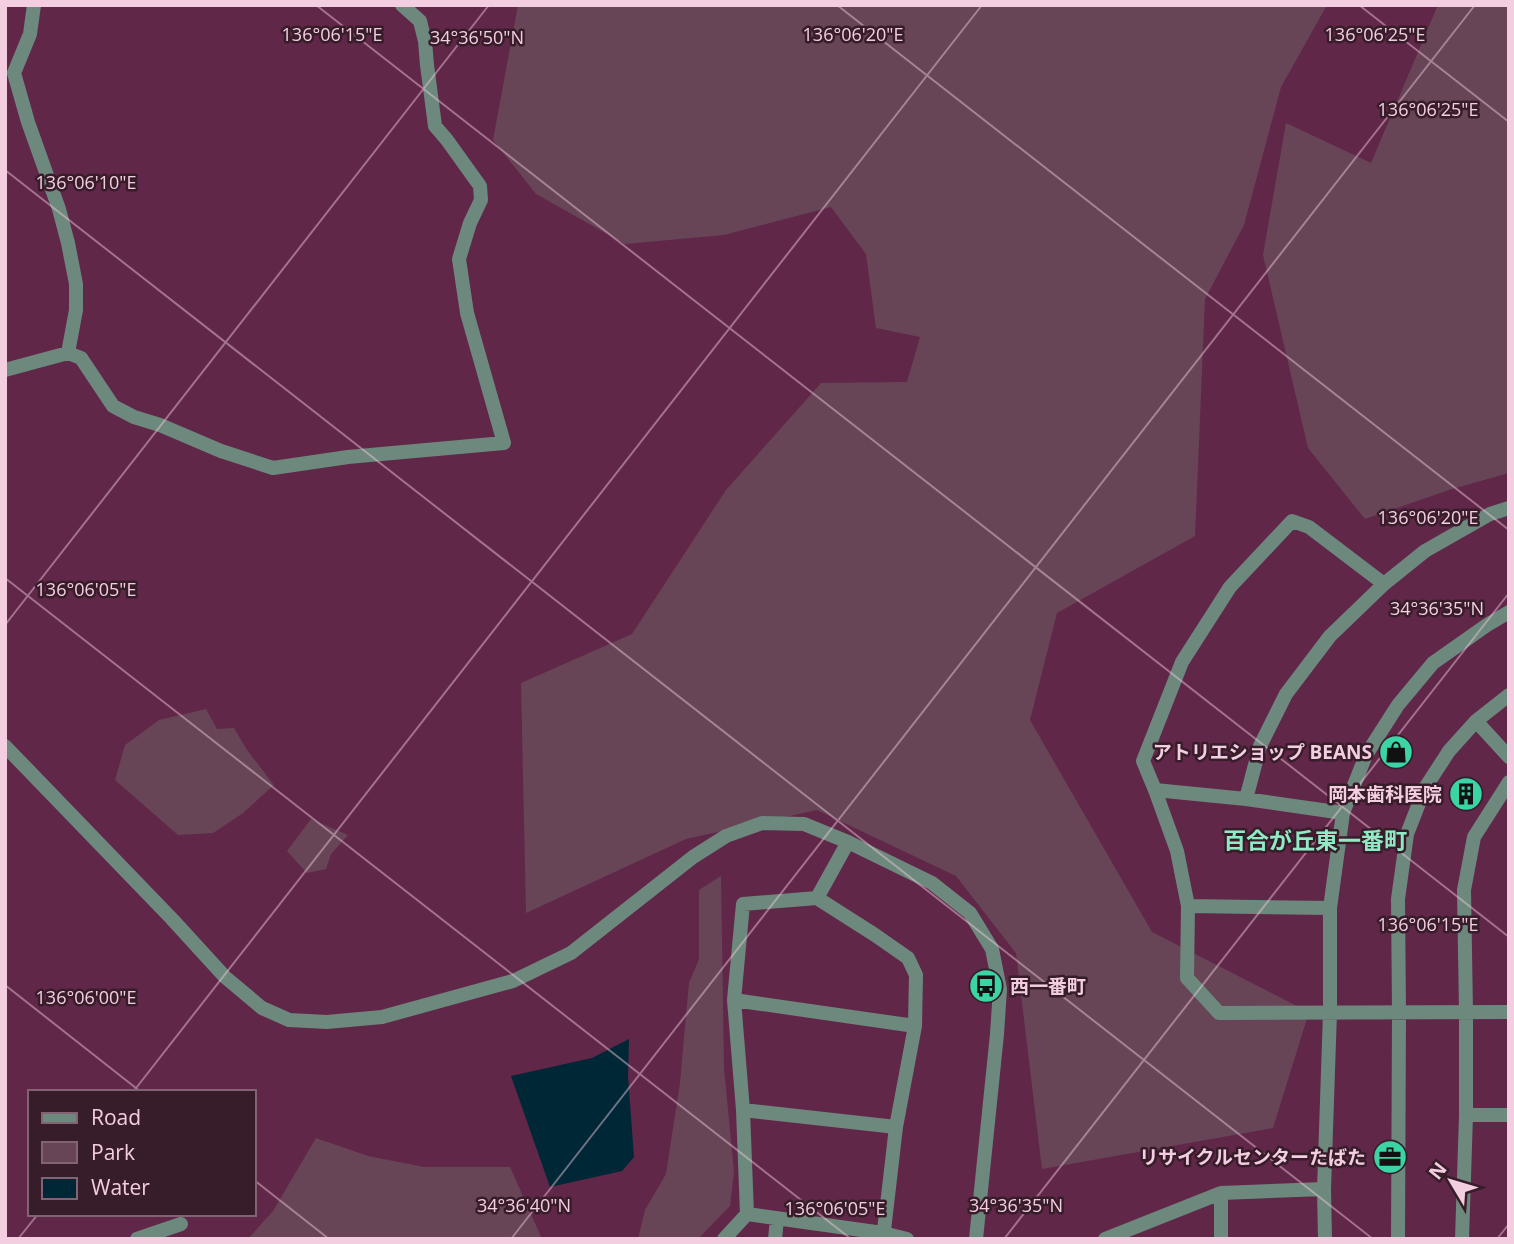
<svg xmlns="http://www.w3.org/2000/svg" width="1514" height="1244" viewBox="0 0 1514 1244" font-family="'Open Sans','Noto Sans JP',sans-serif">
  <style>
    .green { fill: #674557 }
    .water { fill: #002735 }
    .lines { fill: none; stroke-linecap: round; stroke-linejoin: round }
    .minor { stroke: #6d897d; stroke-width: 14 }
    .tertiary { stroke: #6d897d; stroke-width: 14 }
    .ticks { fill: none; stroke: #f3cee0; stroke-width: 2; stroke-opacity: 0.45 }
    .labels { text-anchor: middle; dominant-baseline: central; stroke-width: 5; stroke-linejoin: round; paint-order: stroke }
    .poi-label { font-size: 19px; font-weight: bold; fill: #f3cee0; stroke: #371c2a; text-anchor: end }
    .quarter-label { font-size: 23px; font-weight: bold; fill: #90eac6; stroke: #371c2a }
    .ticks-label { font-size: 18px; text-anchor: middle; fill: #f3cee0; stroke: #371c2a; stroke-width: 5; stroke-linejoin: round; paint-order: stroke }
  </style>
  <rect width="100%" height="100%" fill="#612749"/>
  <path class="green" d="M518,5H1327L1281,87L1244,225L1205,299L1195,536L1057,613L1030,720L1152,932L1309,1012L1273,1128L1042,1169L1016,953L956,876L817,810L686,839L526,913L521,683L632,634L726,490L821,383L907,382L920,337L876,328L866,254L831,207L724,235L625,244L536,194L493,140Z
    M1438,5H1509V473L1452,489L1365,519L1308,448L1263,255L1286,123L1371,163Z
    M206,709L217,729L234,728L247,750L274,785L243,813L213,833L178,835L115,780L125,745L159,720Z
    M311,819L348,835L331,854L326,869L307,873L287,851Z
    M721,876L724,1068L734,1172L730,1206L698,1239H638L645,1210L666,1174L680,1083L689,983L699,959V890Z
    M316,1138L368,1156L424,1167H510L542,1239H248L273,1211Z"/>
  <path class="water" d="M629,1039L628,1076L634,1157L622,1171L550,1187L511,1076L592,1058Z"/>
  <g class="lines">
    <path class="minor" d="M34,5L30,34L14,73L28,122L59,209L68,243L76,284V310L68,353
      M5,370L68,353L81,358L113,406L134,417L160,425L221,451L273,468L348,457L504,443L467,313L459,259L470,223L481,200L480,186L447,140L435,126L427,65L425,41L420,21L402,5
      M1384,584L1309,527L1292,521L1230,587L1182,662L1143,761L1155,790L1177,851L1188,906L1187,978L1219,1013L1509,1012
      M1476,721L1509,757
      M1155,790L1246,799L1343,813
      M1246,799L1260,746L1286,694L1330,636L1384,584L1425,551L1490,514L1509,508
      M817,898L848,842
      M1188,906L1330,908
      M734,1000L915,1026
      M743,1110L896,1127
      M1466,1115H1509
      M1221,1193V1239
      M747,1214L883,1233L907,1239
      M137,1239L181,1224
      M724,1239L747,1214L743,1110L734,1000L743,904L817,898L875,935L908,958L916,975L915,1026L896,1127L883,1239
      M775,1239L777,1219
      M1105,1239L1221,1193L1324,1189
      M1325,1239L1324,1189L1330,1012V908L1343,813L1366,755L1398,705L1433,663L1487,625L1509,612
      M1398,1239L1399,1013L1398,899L1407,834L1425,788L1449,751L1476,721L1509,695
      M1462,1239L1466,1115V1012L1464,890L1474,837L1509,782"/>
    <path class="tertiary" d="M5,746L172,919L225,977L262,1008L289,1020L327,1022L382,1017L513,981L571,953L693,857L726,836L762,823L804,824L848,842L932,883L970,913L992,949L1000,989L997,1034L976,1239"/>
  </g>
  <path class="ticks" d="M316,5L1509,937M837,5L1509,530M1359,5L1509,122M5,170L1373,1239M5,578L851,1239M5,625L489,5M5,985L141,1092M133,1092L982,5M254,1180L329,1239M18,1239L38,1214M511,1239L1475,5M1004,1239L1509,593M1497,1239L1509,1224"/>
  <defs>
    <g id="shop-disc" transform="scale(1.75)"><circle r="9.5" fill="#3bd4a4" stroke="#371c2a"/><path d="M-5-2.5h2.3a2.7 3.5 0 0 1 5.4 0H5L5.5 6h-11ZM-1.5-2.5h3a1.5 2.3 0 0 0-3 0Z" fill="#111"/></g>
    <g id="building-disc" transform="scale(1.75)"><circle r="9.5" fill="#3bd4a4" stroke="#371c2a"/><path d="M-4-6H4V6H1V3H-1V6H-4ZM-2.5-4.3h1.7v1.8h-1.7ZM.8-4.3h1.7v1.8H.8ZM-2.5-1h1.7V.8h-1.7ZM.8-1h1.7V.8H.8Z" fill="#111"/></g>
    <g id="bus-disc" transform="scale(1.75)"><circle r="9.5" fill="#3bd4a4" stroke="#371c2a"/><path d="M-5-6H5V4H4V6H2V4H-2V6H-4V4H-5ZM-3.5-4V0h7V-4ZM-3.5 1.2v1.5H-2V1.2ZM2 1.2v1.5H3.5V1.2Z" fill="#111"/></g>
    <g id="office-disc" transform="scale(1.75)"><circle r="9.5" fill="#3bd4a4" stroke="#371c2a"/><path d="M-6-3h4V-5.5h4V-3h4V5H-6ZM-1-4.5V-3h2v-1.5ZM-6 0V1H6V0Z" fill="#111"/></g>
  </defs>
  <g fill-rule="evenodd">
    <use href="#shop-disc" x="1396" y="752"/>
    <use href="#building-disc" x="1466" y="794"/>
    <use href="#bus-disc" x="986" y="986"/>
    <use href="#office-disc" x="1390" y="1157"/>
  </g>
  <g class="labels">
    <g class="poi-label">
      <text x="1372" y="752">アトリエショップ BEANS</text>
      <text x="1442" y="794">岡本歯科医院</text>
      <text x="1010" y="986" text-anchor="start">西一番町</text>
      <text x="1366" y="1157">リサイクルセンターたばた</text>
    </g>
    <g class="quarter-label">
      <text x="1315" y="840">百合が丘東一番町</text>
    </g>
  </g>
  <g class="ticks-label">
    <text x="332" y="41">136°06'15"E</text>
    <text x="853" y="41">136°06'20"E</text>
    <text x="1375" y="41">136°06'25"E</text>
    <text x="477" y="44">34°36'50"N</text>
    <text x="1428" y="116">136°06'25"E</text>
    <text x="86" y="189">136°06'10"E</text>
    <text x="1428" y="524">136°06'20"E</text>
    <text x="86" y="596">136°06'05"E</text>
    <text x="1437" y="615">34°36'35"N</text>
    <text x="1428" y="931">136°06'15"E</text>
    <text x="86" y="1004">136°06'00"E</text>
    <text x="524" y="1212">34°36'40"N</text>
    <text x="1016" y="1212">34°36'35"N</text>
    <text x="835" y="1215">136°06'05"E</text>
  </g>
  <rect width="1514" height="1244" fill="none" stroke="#f3cee0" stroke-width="14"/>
  <rect x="28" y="1090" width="228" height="126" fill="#371c2a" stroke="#826373" stroke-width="2"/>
  <rect x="42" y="1113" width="35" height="10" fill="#6d897d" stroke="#826373" stroke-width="2"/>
  <text x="91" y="1125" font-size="21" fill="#f3cee0">Road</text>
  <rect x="42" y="1142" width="35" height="21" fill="#674557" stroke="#826373" stroke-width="2"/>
  <text x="91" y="1160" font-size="21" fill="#f3cee0">Park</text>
  <rect x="42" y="1178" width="35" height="21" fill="#002735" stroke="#826373" stroke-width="2"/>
  <text x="91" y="1195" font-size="21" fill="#f3cee0">Water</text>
  <g transform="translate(1451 1181) rotate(308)" stroke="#371c2a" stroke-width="5" paint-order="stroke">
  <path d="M0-5L12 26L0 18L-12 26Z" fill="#f3cee0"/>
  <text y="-10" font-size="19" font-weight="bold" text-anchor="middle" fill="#f3cee0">N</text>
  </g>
</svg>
